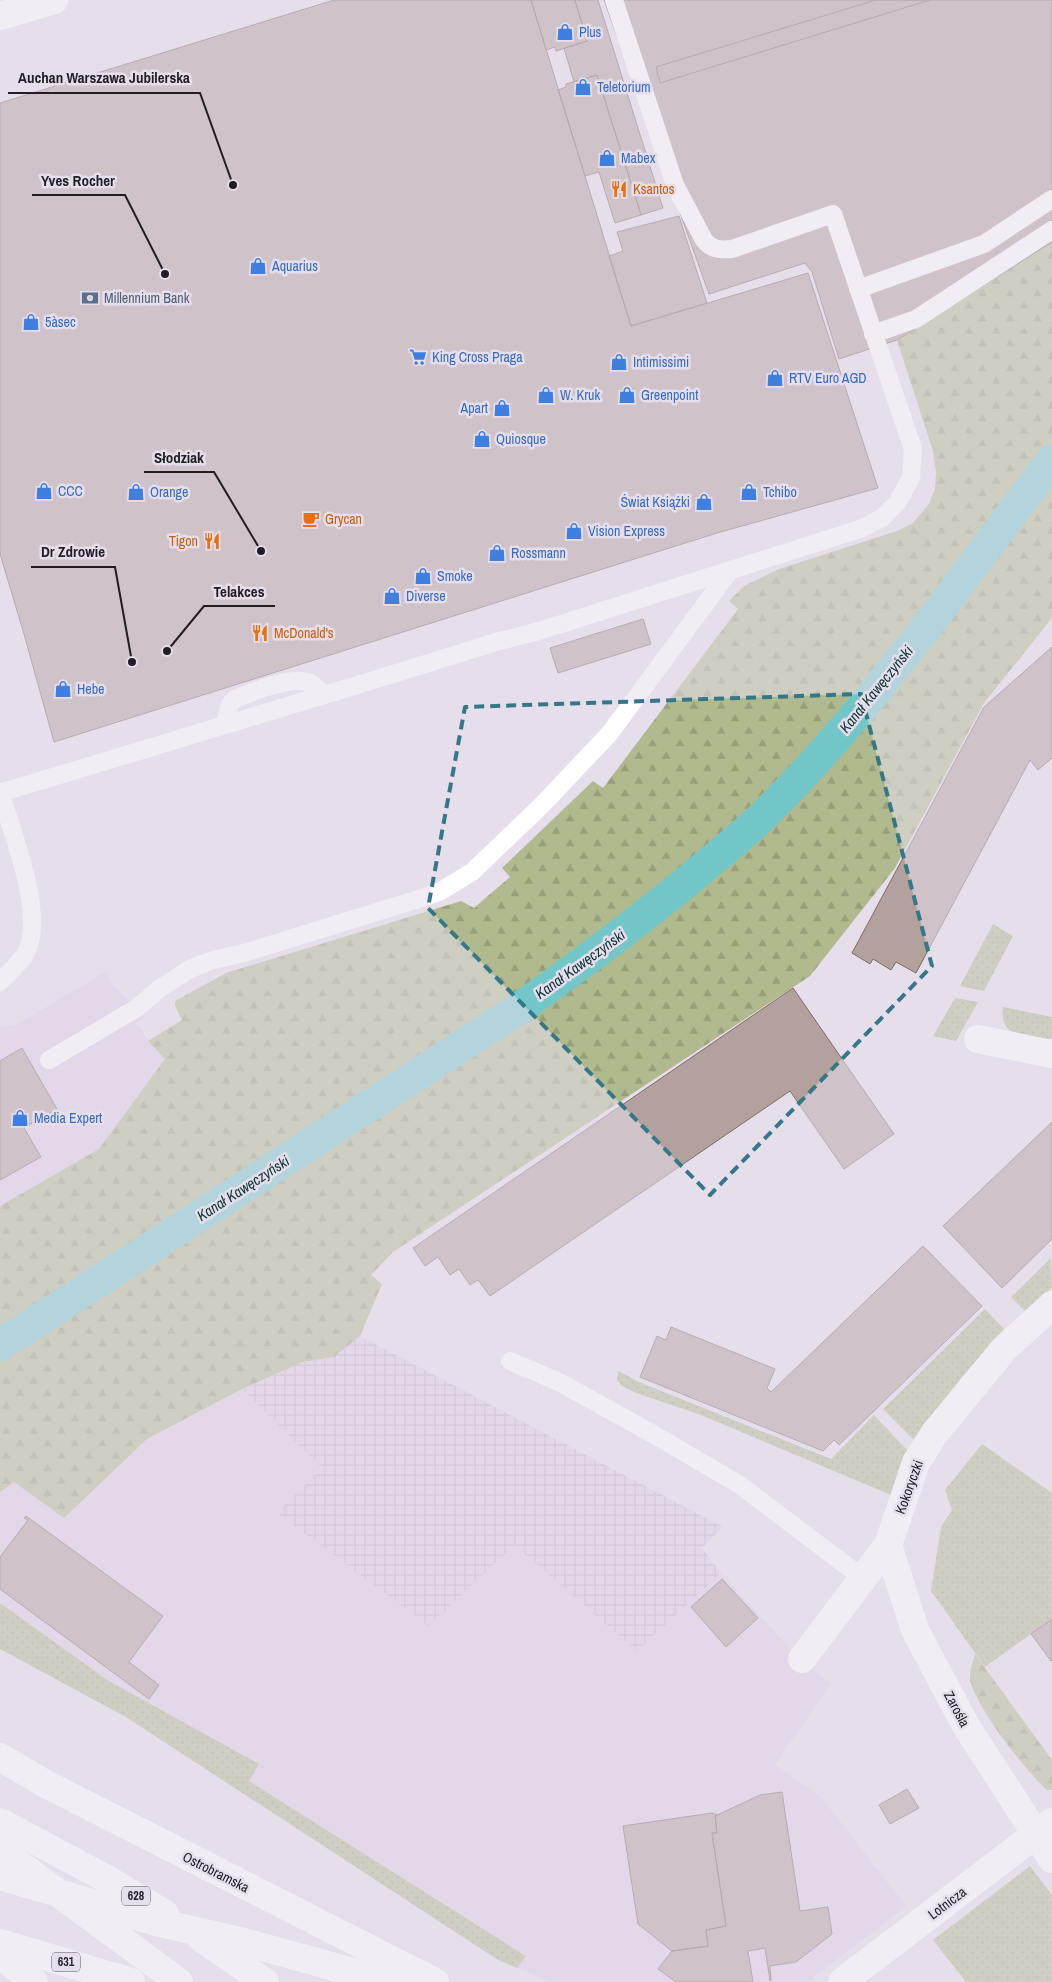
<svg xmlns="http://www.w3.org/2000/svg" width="1052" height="1982" viewBox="0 0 1052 1982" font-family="'Archivo Narrow',sans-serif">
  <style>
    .built { fill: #ddd0e5 }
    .industrial { fill: url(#industrial-grid) }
    .grass { fill: url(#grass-dots) }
    .forest { fill: url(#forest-firs) }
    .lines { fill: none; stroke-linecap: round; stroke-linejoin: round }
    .canal { stroke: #74c7c8; stroke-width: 32 }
    .building { fill: #b3a19e; stroke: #7d6c69 }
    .service { stroke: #fff; stroke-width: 18 }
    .minor { stroke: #fff; stroke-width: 28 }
    .tertiary { stroke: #fff; stroke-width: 28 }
    .primary { stroke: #fff; stroke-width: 28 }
    .marked { fill: none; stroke: #347888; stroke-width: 4; stroke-dasharray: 10 6; stroke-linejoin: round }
    .labels { text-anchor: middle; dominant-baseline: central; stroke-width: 5; stroke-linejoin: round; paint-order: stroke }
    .shield { fill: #e7deec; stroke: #5c575f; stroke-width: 1 }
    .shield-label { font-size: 12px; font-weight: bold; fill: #211d23 }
    .shop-label { font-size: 14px; fill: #366cbe; stroke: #e7deec; text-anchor: start }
    .food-label { font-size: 14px; fill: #c56008; stroke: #e7deec; text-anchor: start }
    .service-label { font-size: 14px; fill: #4e5e75; stroke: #e7deec; text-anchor: start }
    .street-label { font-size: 14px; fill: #211d23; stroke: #e7deec }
    .water-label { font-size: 15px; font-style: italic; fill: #0d3637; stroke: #e7deec }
    .leader { fill: none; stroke: #211d23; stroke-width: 2 }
    .callout-dot { fill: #211d23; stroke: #e7deec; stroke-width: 2 }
    .callout-label { font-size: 15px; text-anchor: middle; font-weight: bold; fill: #211d23; stroke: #e7deec; stroke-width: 5; stroke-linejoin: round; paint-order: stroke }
  </style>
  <defs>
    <pattern id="industrial-grid" width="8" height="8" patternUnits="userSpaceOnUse" patternTransform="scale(1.25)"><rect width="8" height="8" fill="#ddd0e5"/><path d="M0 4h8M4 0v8" fill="none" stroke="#bdb2c4"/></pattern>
    <pattern id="grass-dots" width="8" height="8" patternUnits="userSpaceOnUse" patternTransform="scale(1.25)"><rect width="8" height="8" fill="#b1ba8e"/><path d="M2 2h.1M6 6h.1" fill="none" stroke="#989f7a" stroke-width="1.8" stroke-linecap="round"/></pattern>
    <pattern id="forest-firs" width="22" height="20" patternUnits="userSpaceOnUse" patternTransform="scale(1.25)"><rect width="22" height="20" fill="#b1ba8e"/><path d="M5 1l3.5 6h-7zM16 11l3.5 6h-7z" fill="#989f7a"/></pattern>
  </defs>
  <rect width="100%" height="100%" fill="#e7deec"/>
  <path class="built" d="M107,971L110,981L145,1018L135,1024L140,1026L148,1041L166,1058L99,1149L0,1206V1027L16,1025Z
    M242,1389L322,1468L277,1513L514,1545L637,1651L721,1573L793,1652L831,1684L775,1765L822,1798L906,1906L808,1982H551L517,1968L525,1956L248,1781L258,1764L109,1681L0,1603V1492L14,1481L64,1518L147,1439Z"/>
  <path class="industrial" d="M360,1336L723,1527L702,1548L721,1573L637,1651L514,1545L429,1626L277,1513L322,1468L242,1389L303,1362L334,1357Z"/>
  <path class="grass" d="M993,924L1013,936L984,991L960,986Z
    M955,998L978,1002L956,1041L933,1036Z
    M1003,1007L1052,1017V1038L1048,1040C1025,1035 999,1038 1003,1007Z
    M1051,1258L1052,1288L1025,1311L1011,1297Z
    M985,1309L1004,1329L962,1377L914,1440L883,1409Z
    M618,1371L639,1382L831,1459L874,1415L907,1450L903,1457L891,1495L701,1415L636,1393L622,1386L617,1380Z
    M982,1444L1052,1493V1619L985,1667L931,1591L941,1527L952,1510L945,1490Z
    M0,1603L109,1681L259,1764L249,1781L526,1956L517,1968L498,1960L126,1717L0,1649Z
    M1030,1866L1052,1895V1982H966L933,1940Z"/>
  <path class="forest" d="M1052,242V618L984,703L895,868L810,976L393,1252L371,1275L382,1284L360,1336L334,1357L303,1362L242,1389L147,1439L64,1518L14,1482L0,1492V1206L99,1149L165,1059L148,1041L182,1020L175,1006V1001L226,973L461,901L474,908L510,877L502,868L593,781L603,788L738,609L729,601L744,586L779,569L897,531L913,523L929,504L935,489L936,472L933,451L897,340Z
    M975,1654L1052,1760V1790H1047C1025,1770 977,1709 970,1680C969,1673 973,1661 975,1654Z"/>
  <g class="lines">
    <path class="canal" d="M0,1345L520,1008C587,960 653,911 716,857C732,843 750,829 765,814C873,707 960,581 1052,460"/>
  </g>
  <path class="building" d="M334,0H531L631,326L808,273L878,488L717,533L54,742L24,634L0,554V103Z
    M531,0H575L587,41L556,51L555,47L546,50Z
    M575,0H598L663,208L641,215L597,75L574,82L564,48L587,41Z
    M604,0H1052V242L897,340L839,359L812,272L805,263L709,294Z
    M876,0H930L660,83L656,67Z
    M597,75L641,215L615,223L599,172L585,176L558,90L566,87V84Z
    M679,216L707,303L631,326L609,256L623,251L617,232Z
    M643,619L651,644L558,673L550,648Z
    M1052,647V758L1038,770L1030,760L916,973L896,962L891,970L873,959L870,964L852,953L984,707Z
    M793,988L894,1134L844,1169L790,1091L490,1296L478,1280L470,1285L459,1269L450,1275L438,1257L425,1266L413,1248Z
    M22,1048L57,1109L24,1128L41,1157L0,1180V1061Z
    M1052,1122V1239L1002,1288L943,1226Z
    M923,1246L982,1306L839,1445L834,1440L823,1451L640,1377L657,1336L666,1340L671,1327L775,1369L767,1388L771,1392Z
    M26,1516L163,1616L129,1662L159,1685L149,1699L0,1589V1557L28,1520L24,1518Z
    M722,1579L758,1618L726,1647L691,1607Z
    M1052,1619V1660L1051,1661L1031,1634Z
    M907,1789L919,1808L890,1824L879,1805Z
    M782,1792L800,1911L828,1907L832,1934L796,1962L770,1966L771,1980L770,1981L765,1948L748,1951L753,1982H676L658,1969L672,1951L708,1946L706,1930L726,1926L712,1833H717L715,1816L760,1795Z
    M712,1813L717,1815L715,1816L717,1833H712L726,1926L706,1930L708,1946L672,1951L638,1924L623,1826Z"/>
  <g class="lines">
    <path class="service" d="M858,289L984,244L1052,199
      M873,334L916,319L1052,230
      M225,725L230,704L235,699C253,692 294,674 312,684C317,687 320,692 324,695
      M0,792C12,832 48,920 24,956C17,965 8,974 0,982
      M0,793L374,680L496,642L539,631L860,529L882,518L897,503L911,478L913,449L833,214L732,249C720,250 712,250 704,240L675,185L614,0
      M49,1060L137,1008L159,989L190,969L213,960L244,953L425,897L441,891L472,872L542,805L610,733L729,572
      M510,1361L559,1382L653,1434L740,1485L864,1579"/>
    <path class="minor" d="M978,1039L1052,1054
      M888,1545L915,1630L966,1726L1052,1859
      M802,1659L888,1545L916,1463L934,1434L1004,1349L1052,1305
      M842,1982L1052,1822"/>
    <path class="tertiary" d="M0,16L54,0"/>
    <path class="primary" d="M0,1757L44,1783L435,1982
      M0,1822L105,1878L165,1914
      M0,1850L179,1982
      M0,1876L160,1923L240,1941L353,1972L403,1982
      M201,1938L265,1982
      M0,1943L131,1982
      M0,1955L34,1982"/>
  </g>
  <path d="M0 0H1052V1982H0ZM861,694L932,966L710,1195L428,908L465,707Z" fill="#e7deec" fill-opacity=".55" fill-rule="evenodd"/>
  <path class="marked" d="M861,694L932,966L710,1195L428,908L465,707Z"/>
  <defs>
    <g id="shop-bare" transform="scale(1.35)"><path d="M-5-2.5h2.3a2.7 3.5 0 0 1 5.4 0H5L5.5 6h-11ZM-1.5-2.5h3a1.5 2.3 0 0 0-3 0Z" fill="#3f7fe0" stroke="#e7deec" stroke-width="2.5" paint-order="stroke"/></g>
    <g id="restaurant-bare" transform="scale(1.35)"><path d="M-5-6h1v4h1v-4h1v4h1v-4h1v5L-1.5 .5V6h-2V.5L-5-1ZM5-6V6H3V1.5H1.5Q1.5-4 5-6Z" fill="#e8710a" stroke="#e7deec" stroke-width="2.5" paint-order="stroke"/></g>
    <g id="bank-bare" transform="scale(1.35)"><path d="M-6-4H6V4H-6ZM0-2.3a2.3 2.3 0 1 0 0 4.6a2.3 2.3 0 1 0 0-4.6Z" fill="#5c6f8a" stroke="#e7deec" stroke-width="2.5" paint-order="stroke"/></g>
    <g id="supermarket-bare" transform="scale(1.35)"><path d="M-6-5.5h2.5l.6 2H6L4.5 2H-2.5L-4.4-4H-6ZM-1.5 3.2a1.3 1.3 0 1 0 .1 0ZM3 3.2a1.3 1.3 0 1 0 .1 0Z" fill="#3f7fe0" stroke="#e7deec" stroke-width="2.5" paint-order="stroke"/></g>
    <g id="cafe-bare" transform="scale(1.35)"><path d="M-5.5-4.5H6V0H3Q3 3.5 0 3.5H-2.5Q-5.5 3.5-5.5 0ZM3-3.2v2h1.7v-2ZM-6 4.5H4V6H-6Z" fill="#e8710a" stroke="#e7deec" stroke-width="2.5" paint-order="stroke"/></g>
  </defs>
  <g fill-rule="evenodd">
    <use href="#shop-bare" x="565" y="32"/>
    <use href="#shop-bare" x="583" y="87"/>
    <use href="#shop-bare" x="607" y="158"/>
    <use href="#restaurant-bare" x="619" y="189"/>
    <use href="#shop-bare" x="258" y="266"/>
    <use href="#bank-bare" x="90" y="298"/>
    <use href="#shop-bare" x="31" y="322"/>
    <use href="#supermarket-bare" x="418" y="357"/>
    <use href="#shop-bare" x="619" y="362"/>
    <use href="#shop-bare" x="775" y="378"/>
    <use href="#shop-bare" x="546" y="395"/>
    <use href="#shop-bare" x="627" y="395"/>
    <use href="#shop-bare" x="502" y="408"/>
    <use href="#shop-bare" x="482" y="439"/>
    <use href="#shop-bare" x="44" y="491"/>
    <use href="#shop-bare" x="136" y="492"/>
    <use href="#shop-bare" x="749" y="492"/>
    <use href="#shop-bare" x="704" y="502"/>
    <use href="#cafe-bare" x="311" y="519"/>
    <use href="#shop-bare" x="574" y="531"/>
    <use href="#restaurant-bare" x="212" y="541"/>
    <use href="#shop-bare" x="497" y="553"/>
    <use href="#shop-bare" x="423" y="576"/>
    <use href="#shop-bare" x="392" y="596"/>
    <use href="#restaurant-bare" x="260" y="633"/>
    <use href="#shop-bare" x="63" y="689"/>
    <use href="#shop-bare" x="20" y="1118"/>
  </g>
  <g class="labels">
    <g class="shield">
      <rect x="122" y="1886.5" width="28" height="19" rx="4"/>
      <rect x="52" y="1952.5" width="28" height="19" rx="4"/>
    </g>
    <g class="shield-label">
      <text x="136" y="1896">628</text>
      <text x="66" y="1962">631</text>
    </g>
    <g class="shop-label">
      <text x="579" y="32">Plus</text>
      <text x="597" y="87">Teletorium</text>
      <text x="621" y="158">Mabex</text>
      <text x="272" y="266">Aquarius</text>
      <text x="45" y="322">5àsec</text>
      <text x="432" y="357">King Cross Praga</text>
      <text x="633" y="362">Intimissimi</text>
      <text x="789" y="378">RTV Euro AGD</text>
      <text x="560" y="395">W. Kruk</text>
      <text x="641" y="395">Greenpoint</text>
      <text x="488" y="408" text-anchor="end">Apart</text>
      <text x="496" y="439">Quiosque</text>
      <text x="58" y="491">CCC</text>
      <text x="150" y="492">Orange</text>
      <text x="763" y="492">Tchibo</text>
      <text x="690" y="502" text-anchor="end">Świat Książki</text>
      <text x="588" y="531">Vision Express</text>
      <text x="511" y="553">Rossmann</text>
      <text x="437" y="576">Smoke</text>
      <text x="406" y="596">Diverse</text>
      <text x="77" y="689">Hebe</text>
      <text x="34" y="1118">Media Expert</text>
    </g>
    <g class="food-label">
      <text x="633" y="189">Ksantos</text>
      <text x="325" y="519">Grycan</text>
      <text x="198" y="541" text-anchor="end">Tigon</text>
      <text x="274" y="633">McDonald's</text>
    </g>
    <g class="service-label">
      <text x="104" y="298">Millennium Bank</text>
    </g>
    <g class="street-label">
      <text transform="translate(909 1487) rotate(-70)">Kokoryczki</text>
      <text transform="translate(957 1709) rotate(62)">Zarośla</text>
      <text transform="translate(216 1872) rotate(27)">Ostrobramska</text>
      <text transform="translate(947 1903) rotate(-37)">Lotnicza</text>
    </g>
    <g class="water-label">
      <text transform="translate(876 689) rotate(-51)">Kanał Kawęczyński</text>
      <text transform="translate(580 964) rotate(-36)">Kanał Kawęczyński</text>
      <text transform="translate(243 1188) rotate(-33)">Kanał Kawęczyński</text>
    </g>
  </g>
  <path class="leader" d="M233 185L200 93H8M165 274L125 195H32M261 551L214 472H144M132 662L115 567H31M167 651L204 606H275"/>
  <g class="callout-dot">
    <circle cx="233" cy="185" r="5"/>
    <circle cx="165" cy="274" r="5"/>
    <circle cx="261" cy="551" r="5"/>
    <circle cx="132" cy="662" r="5"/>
    <circle cx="167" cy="651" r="5"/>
  </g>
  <g class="callout-label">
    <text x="104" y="83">Auchan Warszawa Jubilerska</text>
    <text x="78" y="186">Yves Rocher</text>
    <text x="179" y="463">Słodziak</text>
    <text x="73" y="557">Dr Zdrowie</text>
    <text x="239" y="597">Telakces</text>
  </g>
</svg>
